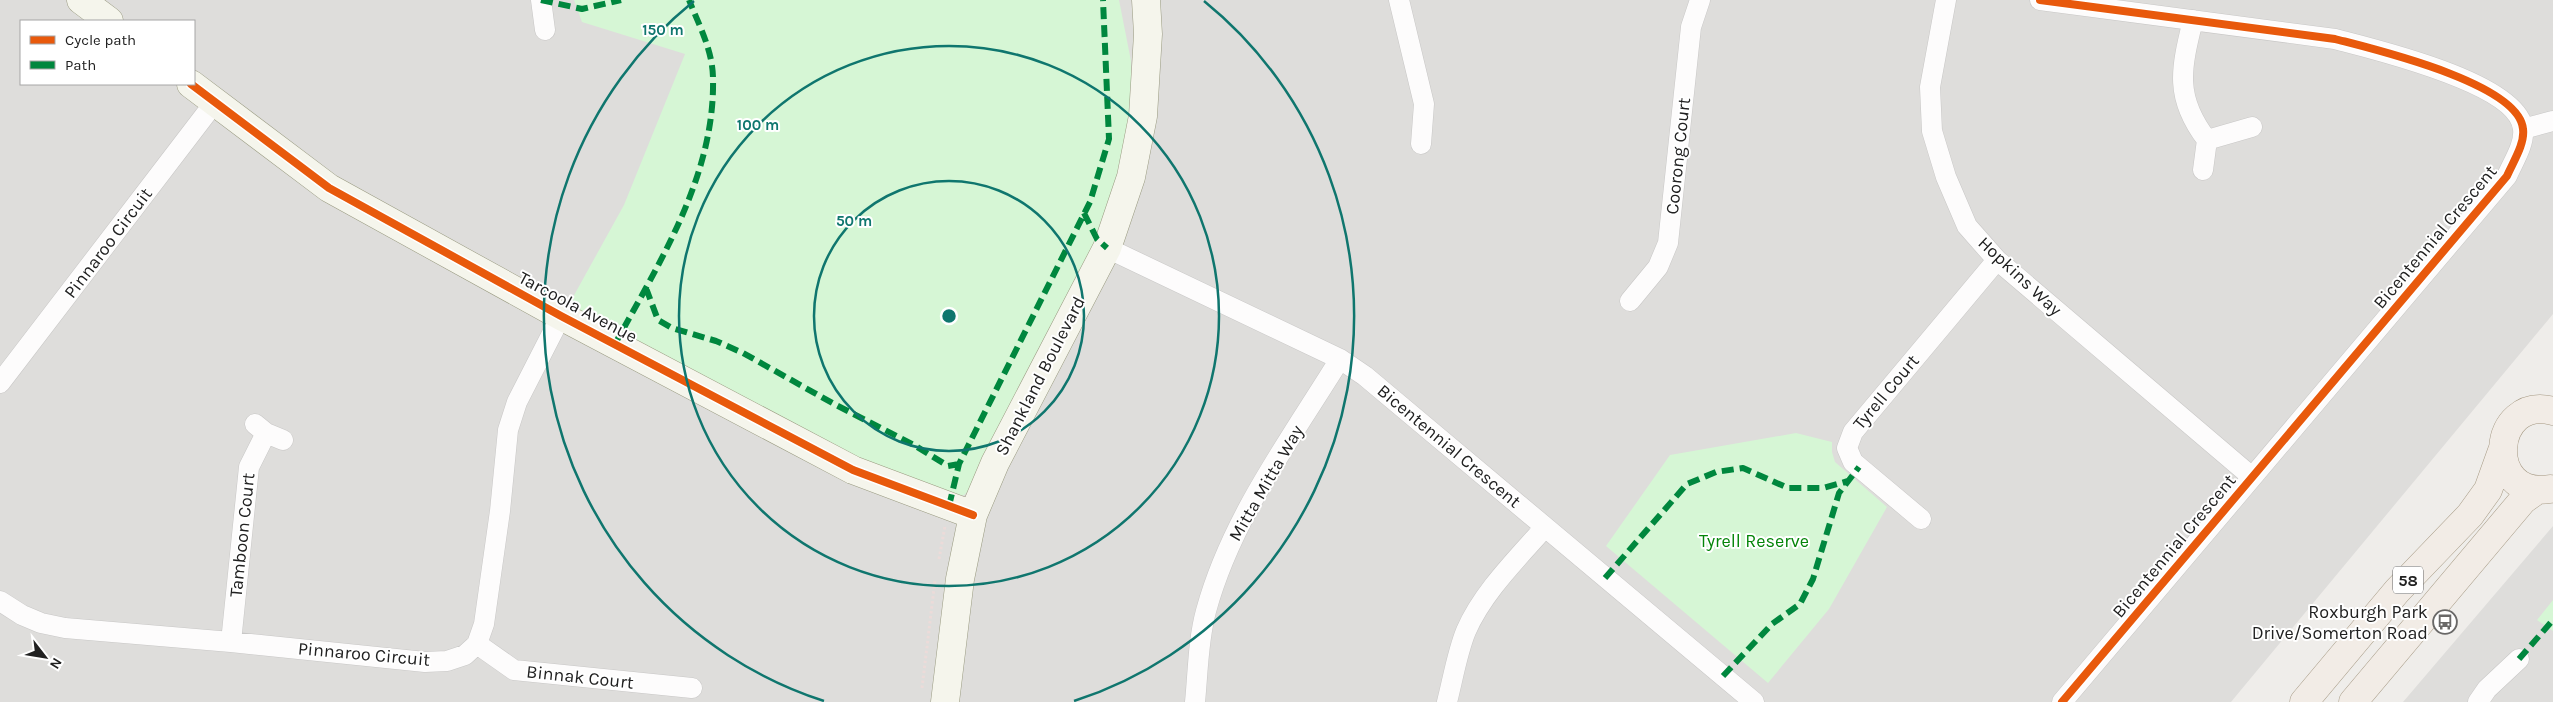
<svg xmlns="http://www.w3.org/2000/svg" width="2553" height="702" viewBox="0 0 2553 702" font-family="Karla,sans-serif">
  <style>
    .residential { fill: #dedddb; fill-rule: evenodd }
    .park { fill: #d6f6d5 }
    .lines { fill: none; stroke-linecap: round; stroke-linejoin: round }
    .street-casing { stroke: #c8c7c6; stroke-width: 21 }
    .secondary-casing { stroke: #999a80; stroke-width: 29 }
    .primary-casing { stroke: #a69a85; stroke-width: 29 }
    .path { stroke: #ecdbd9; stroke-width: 3; stroke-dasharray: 2.5 2.5; stroke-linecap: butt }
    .street { stroke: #fdfcfc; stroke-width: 20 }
    .secondary { stroke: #f5f5ec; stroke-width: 28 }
    .primary { stroke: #f2ece6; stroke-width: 28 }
    .quiet { stroke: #00873e; stroke-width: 6; stroke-dasharray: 12 6; stroke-linecap: butt }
    .cycleway-casing { stroke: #fff; stroke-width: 11 }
    .cycleway { stroke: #e8590c; stroke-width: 8 }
    .ring { fill: none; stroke: #0f766e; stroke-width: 2.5 }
    .labels { text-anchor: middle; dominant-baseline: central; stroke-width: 4; stroke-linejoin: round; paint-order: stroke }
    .shield { fill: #fff; stroke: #646464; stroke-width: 1 }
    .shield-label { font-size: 16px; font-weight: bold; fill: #212121 }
    .street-label { font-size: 18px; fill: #212121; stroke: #fff }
    .park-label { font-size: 18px; fill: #048508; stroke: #fff }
    .poi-label { font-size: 18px; fill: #212121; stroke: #fff; text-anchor: end }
    .centre { fill: #0f766e; stroke: #fff; stroke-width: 2.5 }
    .ring-label { font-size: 15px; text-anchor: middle; font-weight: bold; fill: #0f766e; stroke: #fff; stroke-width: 4; stroke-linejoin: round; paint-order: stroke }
  </style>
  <rect width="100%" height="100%" fill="#efedea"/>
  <path class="residential" d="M0,0H2553V314L2231,702H0ZM21,21H194V84H21Z
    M2553,526V702H2403Z"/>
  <path class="park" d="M574,0H1119L1131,61L1132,119L1104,225L974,486L964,495L951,498L856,462L567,308L624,205L685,54L582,22Z
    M1796,433L1832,442V452L1835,462L1887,507L1829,609L1768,683L1606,546L1670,455Z
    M2553,600V631L2537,620Z"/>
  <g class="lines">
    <g class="street-casing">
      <path id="street" d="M541,0L545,30
        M1399,0L1424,104L1421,144
        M1946,0L1930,87L1932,131L1946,177L1967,226L1997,260L2252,477
        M2040,0L2335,39C2373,49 2519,83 2523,129C2525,144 2513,162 2507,176L2062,702
        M2193,20C2181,69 2174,97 2207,140
        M2523,129L2553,121
        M2203,170L2207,140L2252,127
        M1107,248L1340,359L1365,376L1754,702
        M1630,301L1658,267L1668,243L1691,27L1700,0
        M0,383L215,102
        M255,424L266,433L283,440
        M1921,519L1853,462L1847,448L1853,432L1997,260
        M0,601L22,615L41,623L65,628L231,642L425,662L447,661L465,655L477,644L484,624L500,511L508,430L517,402L561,316
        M231,642L249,467L266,433
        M477,644L514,670L692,688
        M1195,702C1198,673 1198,640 1206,611C1231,519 1290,440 1340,359
        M1447,702C1453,679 1457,653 1466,631C1483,592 1517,559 1545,527
        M2478,702L2487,689L2519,659"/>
    </g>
    <g class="secondary-casing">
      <path id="secondary" d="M81,0L109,21
        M191,84L329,188L561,316L853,470L973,515
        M945,702L960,579L973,515L995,463L1107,248L1131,177L1143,116L1148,34L1146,0"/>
    </g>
    <g class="primary-casing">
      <path id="primary" d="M2550,489C2483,500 2491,394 2553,411
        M2304,702L2397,591L2470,515L2488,490L2502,451
        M2353,702L2523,500L2537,490"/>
    </g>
    <path class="path" d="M939,559L945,526
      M922,688L935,580"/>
    <use href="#street" class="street"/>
    <use href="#secondary" class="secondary"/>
    <use href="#primary" class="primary"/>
    <path class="quiet" d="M541,0L582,9L621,0
      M1084,213L1097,239L1107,248
      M646,288L658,320L672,328L716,341L743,353L836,405L914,445L948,466L959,464
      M615,344C659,263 715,176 713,79C713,51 699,25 689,0
      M949,506L959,464L1090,202L1109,139L1103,0
      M1605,578L1687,484L1716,472L1743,468L1788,488H1823L1848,481
      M2519,659L2553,620
      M1723,676L1772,624L1800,604L1813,579L1839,493L1859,467"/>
    <g class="cycleway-casing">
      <path id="cycleway" d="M2040,0L2335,39C2373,49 2519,83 2523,129C2525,144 2513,162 2507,176L2062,702
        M191,84L329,188L561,316L853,470L973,515"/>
    </g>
    <use href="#cycleway" class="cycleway"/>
  </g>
  <g class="ring">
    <circle cx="949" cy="316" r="135"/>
    <circle cx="949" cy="316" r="270"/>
    <path d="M824 701A405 405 0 0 1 694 1M1204 1A405 405 0 0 1 1074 701"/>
  </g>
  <defs>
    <g id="bus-ring" transform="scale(1.25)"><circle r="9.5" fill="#fff" stroke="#696867" stroke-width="1.5"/><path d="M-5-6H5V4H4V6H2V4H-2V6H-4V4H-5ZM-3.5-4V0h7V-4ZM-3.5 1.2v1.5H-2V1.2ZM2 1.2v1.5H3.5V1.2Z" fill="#696867"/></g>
  </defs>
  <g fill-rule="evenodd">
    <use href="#bus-ring" x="2445" y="622"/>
  </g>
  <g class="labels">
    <rect class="shield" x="2393" y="566.5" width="30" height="27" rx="4"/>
    <g class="shield-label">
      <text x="2408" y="580">58</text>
    </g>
    <g class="street-label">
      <text transform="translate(1678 156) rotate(-84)">Coorong Court</text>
      <text transform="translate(2435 237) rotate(-50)">Bicentennial Crescent</text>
      <text transform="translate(108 243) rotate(-53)">Pinnaroo Circuit</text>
      <text transform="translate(2020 276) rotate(43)">Hopkins Way</text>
      <text transform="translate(578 307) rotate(28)">Tarcoola Avenue</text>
      <text transform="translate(1040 376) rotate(-63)">Shankland Boulevard</text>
      <text transform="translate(1886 392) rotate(-50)">Tyrell Court</text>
      <text transform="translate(1449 446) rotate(40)">Bicentennial Crescent</text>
      <text transform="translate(1266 483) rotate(-60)">Mitta Mitta Way</text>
      <text transform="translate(242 535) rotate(-84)">Tamboon Court</text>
      <text transform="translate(2174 546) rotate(-50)">Bicentennial Crescent</text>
      <text transform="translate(364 654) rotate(5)">Pinnaroo Circuit</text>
      <text transform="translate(580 677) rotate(6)">Binnak Court</text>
    </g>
    <g class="park-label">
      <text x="1754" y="541">Tyrell Reserve</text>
    </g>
    <g class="poi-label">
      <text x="2428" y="612">Roxburgh Park<tspan x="2428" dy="21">Drive/Somerton Road</tspan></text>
    </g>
  </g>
  <circle cx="949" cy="316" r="8" class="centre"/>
  <g class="ring-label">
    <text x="663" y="35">150 m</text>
    <text x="758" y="130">100 m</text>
    <text x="854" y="226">50 m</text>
  </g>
  <rect x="20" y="20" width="175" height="65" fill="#ffffff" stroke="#a6a6a6"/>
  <rect x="30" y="36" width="25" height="8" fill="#e8590c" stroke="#a6a6a6"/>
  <text x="65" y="45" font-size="15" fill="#212121">Cycle path</text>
  <rect x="30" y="61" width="25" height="8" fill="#00873e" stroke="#a6a6a6"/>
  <text x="65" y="70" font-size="15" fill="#212121">Path</text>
  <g transform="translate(45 657) rotate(121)" stroke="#ffffff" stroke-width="4" paint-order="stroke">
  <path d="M0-4L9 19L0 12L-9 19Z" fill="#212121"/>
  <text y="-8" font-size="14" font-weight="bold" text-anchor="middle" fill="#212121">N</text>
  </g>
</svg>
